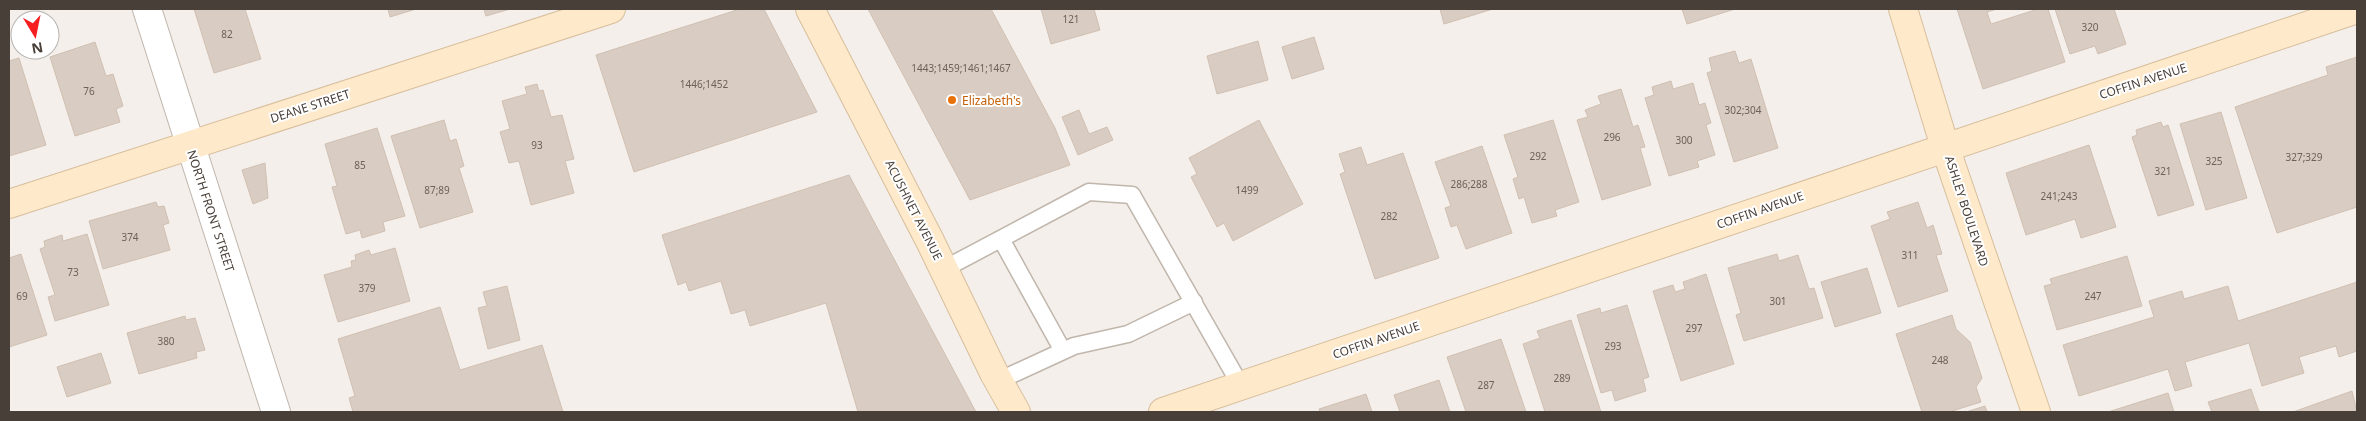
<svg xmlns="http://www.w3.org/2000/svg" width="2366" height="421" viewBox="0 0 2366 421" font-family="'Noto Sans',sans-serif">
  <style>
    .building { fill: #d9ccc2; stroke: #d1c0b2 }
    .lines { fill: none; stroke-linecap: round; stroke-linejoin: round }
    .service-casing { stroke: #c0b6ac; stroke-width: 19 }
    .tertiary-casing { stroke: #c0b6ac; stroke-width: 30 }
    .secondary-casing { stroke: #d7be9c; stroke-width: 30 }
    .service { stroke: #fff; stroke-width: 16 }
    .tertiary { stroke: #fff; stroke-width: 28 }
    .secondary { stroke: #fee9ca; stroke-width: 28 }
    .food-dot { fill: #e8710a; stroke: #fff; stroke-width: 2 }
    .labels { text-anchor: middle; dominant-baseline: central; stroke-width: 4; stroke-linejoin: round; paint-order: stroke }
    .number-label { font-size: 10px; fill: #6c625a }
    .street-label { font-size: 12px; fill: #483f38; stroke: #fff }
    .food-label { font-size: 12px; fill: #c56008; stroke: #fff; text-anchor: start }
  </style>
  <rect width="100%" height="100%" fill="#f4efea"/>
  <path class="building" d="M194,9H245L261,59L214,73Z
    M388,9H416L390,17Z
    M484,9H510L486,16Z
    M740,9H764L817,112L634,172L596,55Z
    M868,9H991L1055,128L1070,165L970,200Z
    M1041,9H1094L1100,30L1051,44Z
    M1440,9H1493L1444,24Z
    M1682,9H1735L1687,24Z
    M1957,9H1997L1987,12L1991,24L2038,9H2048L2065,62L1983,89Z
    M2055,9H2114L2126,44L2098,54L2095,46L2070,54Z
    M1314,37L1324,69L1292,79L1282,47Z
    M1258,41L1268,80L1217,94L1207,56Z
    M95,42L106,76L113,74L123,106L116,109L120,122L75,136L50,57Z
    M1735,51L1739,63L1751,59L1778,148L1734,162L1707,73L1712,71L1709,58Z
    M2357,57V207L2277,233L2235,107L2328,75L2326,67Z
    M19,58L46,145L9,156V61Z
    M1671,81L1673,89L1693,83L1699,105L1705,103L1711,123L1706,125L1715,155L1697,161L1699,167L1669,176L1645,98L1654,95L1652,87Z
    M537,84L539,91L543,90L551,117L562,115L574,159L565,161L574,193L531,205L519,161L509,163L500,132L510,129L502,101L527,94L525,87Z
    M1621,89L1633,127L1638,125L1645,147L1640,148L1651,185L1602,200L1577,120L1588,117L1585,110L1601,104L1598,96Z
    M1079,110L1089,134L1107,127L1113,140L1078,155L1062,117Z
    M2221,112L2247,198L2206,210L2180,124Z
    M444,120L450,141L456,139L464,166L459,168L473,212L420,228L391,136Z
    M1259,120L1303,204L1233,241L1224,223L1217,227L1191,177L1197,174L1189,158Z
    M1553,120L1579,202L1555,210L1557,216L1532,223L1524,197L1519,199L1513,179L1518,177L1504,135Z
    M2161,122L2163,127L2168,125L2194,205L2158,216L2132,137L2137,135L2136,130Z
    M377,128L405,216L383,222L385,231L362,238L360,230L346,234L332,187L337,186L325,144Z
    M2089,145L2116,227L2081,238L2075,219L2026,235L2006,173Z
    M1482,146L1512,233L1466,249L1457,225L1451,227L1445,208L1451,206L1435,162Z
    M1361,147L1367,165L1403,153L1439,258L1375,279L1340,174L1345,172L1339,154Z
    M265,163L268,198L253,204L242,170Z
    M849,175L976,412H858L826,303L750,326L745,310L731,314L721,281L689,291L686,282L678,285L662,235Z
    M156,202L158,207L164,206L169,223L163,225L170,250L103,269L89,221Z
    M1918,202L1927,228L1933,225L1942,254L1936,255L1948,291L1898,307L1871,226L1890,219L1887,212Z
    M87,234L109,305L55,321L48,297L55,295L40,249L45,247L44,241L62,235L63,241Z
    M395,248L410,301L338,322L324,275L352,267L351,261L356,260L355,255L369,250L371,255Z
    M21,254L47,335L9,347V258Z
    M1777,254L1779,261L1798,255L1809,289L1814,288L1823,318L1744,341L1736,315L1741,313L1728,268Z
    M2127,256L2142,306L2057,330L2044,286L2052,284L2050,279Z
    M1867,268L1881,313L1835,327L1821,282Z
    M1706,274L1734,364L1681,381L1653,291L1673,285L1675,292L1685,289L1683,282Z
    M2357,282V351L2339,357L2336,346L2299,357L2304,373L2262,386L2249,343L2185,362L2192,386L2175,391L2168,369L2079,396L2063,345L2154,317L2149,301L2182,291L2184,299L2228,286L2238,321Z
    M507,286L520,340L488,349L478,308L487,306L483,292Z
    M1627,305L1649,377L1643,379L1646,391L1615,401L1612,390L1601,393L1577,315L1600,308L1601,313Z
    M440,307L460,370L542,345L563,412H353L349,398L355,396L338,339Z
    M1952,315L1956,329L1970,342L1982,378L1976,387L1981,402L1949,412H1922L1896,334Z
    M185,316L186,320L195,318L205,350L196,352L197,358L139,374L127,333Z
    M1571,320L1601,412H1545L1523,344L1540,338L1537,331Z
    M1501,339L1526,412H1466L1447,357Z
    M101,353L111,383L67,397L57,367Z
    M1439,380L1450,412H1400L1394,395Z
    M2251,389L2259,412H2212L2208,402Z
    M2352,391L2357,412H2293Z
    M2168,393L2174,412H2108Z
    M1366,394L1372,412H1320L1319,409Z
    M1985,406L1987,412H1966Z"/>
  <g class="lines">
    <g class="service-casing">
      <path id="service" d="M1001,239L1063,351
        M944,269L1089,192L1132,195L1241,386
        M998,381L1074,346L1128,334L1194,302"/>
    </g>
    <g class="tertiary-casing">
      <path id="tertiary" d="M147,9L276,412"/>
    </g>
    <g class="secondary-casing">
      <path id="secondary" d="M810,9L930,241L994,373L1016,412
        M1903,9L1945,147L2036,412
        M9,204L611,9
        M1163,412L2357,9"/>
    </g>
    <use href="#service" class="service"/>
    <use href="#tertiary" class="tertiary"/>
    <use href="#secondary" class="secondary"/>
  </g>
  <circle class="food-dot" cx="952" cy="100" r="5"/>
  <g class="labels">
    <g class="number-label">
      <text x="1071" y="19">121</text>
      <text x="2090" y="27">320</text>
      <text x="227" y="34">82</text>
      <text x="961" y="68">1443;1459;1461;1467</text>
      <text x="704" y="84">1446;1452</text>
      <text x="89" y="91">76</text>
      <text x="1743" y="110">302;304</text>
      <text x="1612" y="137">296</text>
      <text x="1684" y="140">300</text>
      <text x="537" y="145">93</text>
      <text x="1538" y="156">292</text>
      <text x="2304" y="157">327;329</text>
      <text x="2214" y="161">325</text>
      <text x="360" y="165">85</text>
      <text x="2163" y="171">321</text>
      <text x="1469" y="184">286;288</text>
      <text x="437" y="190">87;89</text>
      <text x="1247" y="190">1499</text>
      <text x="2059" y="196">241;243</text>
      <text x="1389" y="216">282</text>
      <text x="130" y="237">374</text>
      <text x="1910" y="255">311</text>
      <text x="73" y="272">73</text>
      <text x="367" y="288">379</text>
      <text x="22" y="296">69</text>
      <text x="2093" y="296">247</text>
      <text x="1778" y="301">301</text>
      <text x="1694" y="328">297</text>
      <text x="166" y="341">380</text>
      <text x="1613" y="346">293</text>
      <text x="1940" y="360">248</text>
      <text x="1562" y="378">289</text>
      <text x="1486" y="385">287</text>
    </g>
    <g class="street-label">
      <text transform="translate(2143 81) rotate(-18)">COFFIN AVENUE</text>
      <text transform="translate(310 106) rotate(-18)">DEANE STREET</text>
      <text transform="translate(914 210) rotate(63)">ACUSHNET AVENUE</text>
      <text transform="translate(1760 210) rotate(-19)">COFFIN AVENUE</text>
      <text transform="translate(211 211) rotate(72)">NORTH FRONT STREET</text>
      <text transform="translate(1967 211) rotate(72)">ASHLEY BOULEVARD</text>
      <text transform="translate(1376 340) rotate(-19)">COFFIN AVENUE</text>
    </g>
    <g class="food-label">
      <text x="962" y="100">Elizabeth's</text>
    </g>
  </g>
  <rect width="2366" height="421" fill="none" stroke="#483f38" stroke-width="20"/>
  <g transform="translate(35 35) rotate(170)"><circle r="24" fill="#ffffff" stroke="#b6b2af"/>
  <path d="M0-4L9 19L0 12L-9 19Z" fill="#f71e1f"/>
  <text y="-8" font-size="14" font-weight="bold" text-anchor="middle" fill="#483f38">N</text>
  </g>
</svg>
